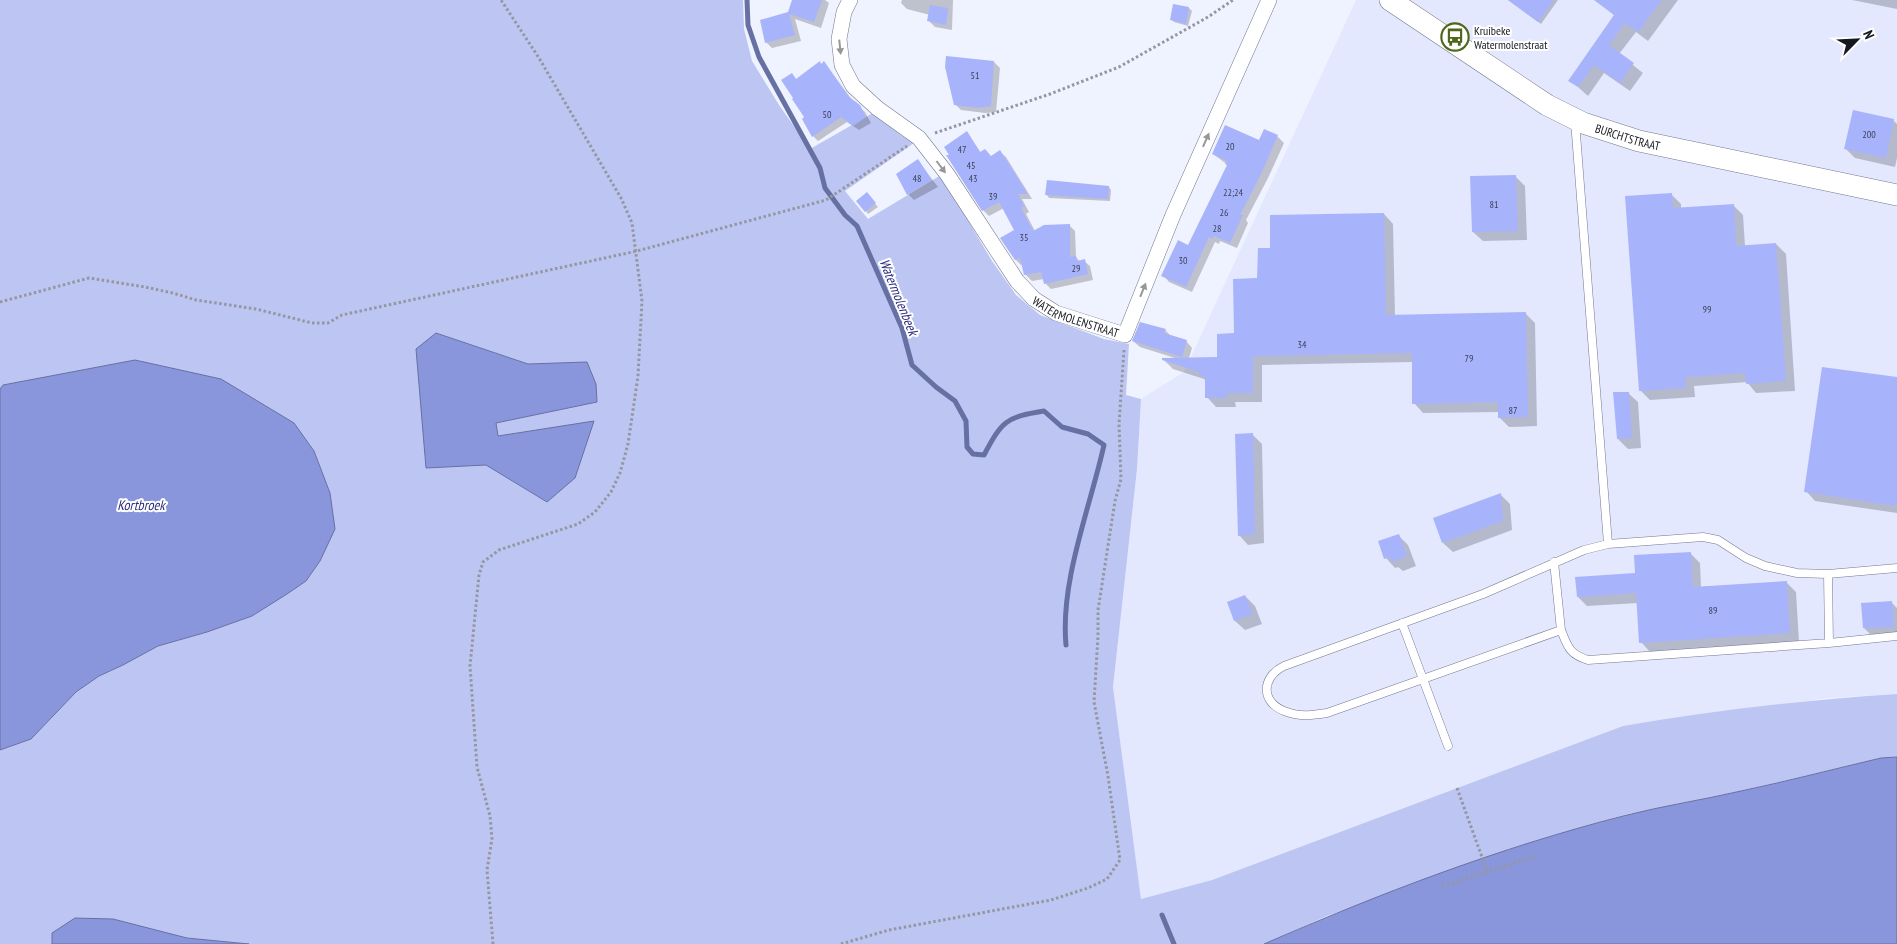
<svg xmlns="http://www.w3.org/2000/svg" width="1897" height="944" viewBox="0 0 1897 944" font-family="'PT Sans Narrow',sans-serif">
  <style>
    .built { fill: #e3e8ff }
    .green { fill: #bdc6f3; fill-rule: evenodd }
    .water { fill: #8a96db; stroke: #6770a3 }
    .shadow { fill: #0003 }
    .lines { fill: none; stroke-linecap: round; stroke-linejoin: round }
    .stream { stroke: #6770a3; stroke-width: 5 }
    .building { fill: #a7b4fb }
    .service-casing { stroke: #74788b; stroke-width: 9 }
    .minor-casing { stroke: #74788b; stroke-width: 16 }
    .secondary-casing { stroke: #74788b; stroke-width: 22 }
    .path { stroke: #9497a1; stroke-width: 3; stroke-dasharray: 2.5 2.5; stroke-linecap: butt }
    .service { stroke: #fff; stroke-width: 8 }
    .minor { stroke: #fff; stroke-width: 15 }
    .secondary { stroke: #fff; stroke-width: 21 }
    .oneway { fill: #96979a }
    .labels { text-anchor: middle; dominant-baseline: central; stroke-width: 4; stroke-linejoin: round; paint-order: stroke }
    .number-label { font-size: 10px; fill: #3a3f56 }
    .poi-label { font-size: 12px; fill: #16181f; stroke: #fff; text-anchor: start }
    .street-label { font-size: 12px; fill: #16181f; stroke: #fff }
    .water-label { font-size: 14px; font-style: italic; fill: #2c2e7e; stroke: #fff }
  </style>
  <rect width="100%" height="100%" fill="#eff2ff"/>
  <path class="built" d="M1356,0H1897V694L1829,698L1623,726L1212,880L1141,900L1113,687L1137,469L1141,399L1184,372Z"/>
  <path class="green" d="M0,0H743L744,29L752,61L779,105L810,149L873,113L902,136L914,143L845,191L868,219L941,175L992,261L1016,295L1040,315L1104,339L1129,344L1126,395L1141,399L1137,469L1113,687L1141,899L1212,880L1623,726C1714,710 1805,700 1897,694V757L1881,758L1741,791L1624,815L1554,835L1327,916L1264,944H249L187,938L52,933V944H0V750L31,739L76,692L99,676L123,665L158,646L207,632L252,616L306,581L320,561L330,493L314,451L294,423L3,385L0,389ZM436,333L528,364L587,362L597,402L495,423L498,436L547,502L486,465L426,467Z"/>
  <path class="water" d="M436,333L528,364L587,362L596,384L597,402L496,423L498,436L594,421L575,478L547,502L486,465L426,468L416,349Z
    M135,360L221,379L294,423L314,451L330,493L335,529L320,561L306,581L287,594L252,616L207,632L158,646L123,665L99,676L76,692L31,739L0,750V389L3,385Z
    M1897,757V944H1264C1381,893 1499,848 1623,816C1662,806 1702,800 1741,791C1788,781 1834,769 1881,758Z
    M75,918L113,919L187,938L249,944H52V933Z"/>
  <path class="shadow" d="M793,0H825L829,3L821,28L795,19L801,41L772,48L766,42L789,13Z
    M902,0H953L952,30L935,27L929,21L930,15L907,9L901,3Z
    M1508,0H1558L1541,24Z
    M1605,0H1678L1648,41L1636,32L1619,54L1643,73L1630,91L1604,73L1588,96L1570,80L1615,16L1602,4Z
    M1852,0H1897V9Z
    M1189,8L1192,11L1188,26L1174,22L1171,19Z
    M994,62L1000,68L996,112L985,113L961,110L955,104Z
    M824,63L853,101L865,112L871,123L859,130L847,122L818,141L813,136L805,118L791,74L797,80Z
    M1893,120L1897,124V158L1895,167L1855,158L1846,149Z
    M1264,131L1278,137L1284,143L1268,178L1246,220L1248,223L1237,248L1220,241L1219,244L1215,242L1192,292L1169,282L1163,275L1189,246L1228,165L1213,154L1259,142Z
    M967,133L981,153L992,157L1000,152L1006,157L1032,199H1022L1029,212L1026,214L1035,231L1070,226L1075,231L1076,257L1080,262L1084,261L1090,266L1093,280L1051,289L1045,283L1044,279L1032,281L1026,275L1023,264L1021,265L1015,259L1016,230L1004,208L989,216L983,210Z
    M918,161L938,187L914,200L908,194Z
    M1515,176L1525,186L1527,240L1483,241L1473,232Z
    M1109,187L1111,190L1110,201L1049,198L1047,195Z
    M1671,194L1681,204V209L1733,205L1743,215L1745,246L1776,244L1786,254L1795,391L1756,393L1747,382L1694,386L1695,397L1650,400L1640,390Z
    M869,197L878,207L868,214L866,211Z
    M1384,214L1393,224L1395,316L1526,314L1535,323L1537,426L1509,427L1499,417L1500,412L1423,413L1414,403L1413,362L1262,365V402H1235L1236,407H1216L1207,397L1206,381L1204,379L1173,369L1163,359L1175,358L1140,347L1133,341L1165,330L1171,336L1186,341L1192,348L1189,358H1218L1235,334L1271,249Z
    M1897,379V513L1815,501L1806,491Z
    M1628,393L1638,402L1641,448L1628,449L1618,439Z
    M1252,434L1262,444L1264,543L1248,545L1239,535Z
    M1500,494L1510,504L1512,530L1453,552L1443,543Z
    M1398,535L1408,545L1416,566L1403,571L1398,567L1395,568L1386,558Z
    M1691,554L1700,563L1701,587L1786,582L1796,592L1799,642L1650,652L1641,642L1638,603L1587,606L1578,597Z
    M1245,596L1255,606L1262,624L1245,630L1235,621L1228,603Z
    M1891,602L1897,608V636L1873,637L1864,628Z"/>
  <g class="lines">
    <path class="stream" d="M747,0L748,25L759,57L820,168L825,188L845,215L857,226L902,328L912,365L936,387L955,401L966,421L967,447L973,454L984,455C1002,421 1006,417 1044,411L1062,427L1088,434L1104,445C1090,508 1060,581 1066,645
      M1162,915L1174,944"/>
  </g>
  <path class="building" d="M792,0H822L814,22L789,14L795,35L765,43L760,20L788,12Z
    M1508,0H1554L1538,22Z
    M1594,0H1662L1638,32L1625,23L1609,45L1634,63L1620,83L1594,65L1578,87L1568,81L1614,15Z
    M1173,4L1189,7L1186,24L1170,20Z
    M930,5L948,8L946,25L927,21Z
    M946,56L994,61L991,106L978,108L954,105L945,67Z
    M820,61L821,64L824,61L849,97L860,105L866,117L853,126L841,117L812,137L802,119L804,117L792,99L793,98L781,80L792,73L796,79Z
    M1853,110L1894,119L1886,158L1844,149Z
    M1225,125L1259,140L1264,129L1278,135L1262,172L1240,215H1243L1230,243L1214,236L1213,239L1209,237L1186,287L1161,276L1178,240L1188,245L1227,165L1225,164L1227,161L1212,154Z
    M967,131L980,152L985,149L991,156L1000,150L1028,194H1018L1024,206L1021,208L1033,231L1044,225L1070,224V257L1076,256L1077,261L1085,259L1088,274L1044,284L1041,272L1024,275L1020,258L1015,260L1000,238L1014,230L999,202L982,211L946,155H949L944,147Z
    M918,159L932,180L907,195L896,174Z
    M1516,175L1518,231L1472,232L1470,176Z
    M1047,180L1109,186L1108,199L1045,195Z
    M867,192L876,203L865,212L856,201Z
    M1672,193L1673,208L1734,204L1736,246L1776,243L1786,381L1746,384L1745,373L1685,377L1686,388L1639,391L1625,196Z
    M1384,213L1386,315L1526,312L1528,417L1498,418V402L1412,404V353L1253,356V393H1226L1227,398H1205V376H1200L1199,372L1162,360V358L1217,357V334L1234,333L1233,279L1257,278L1258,248H1270V215Z
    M1140,322L1166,329L1164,333L1187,340L1182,357L1132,341Z
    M1822,367L1897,377V506L1804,492Z
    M1613,392H1629L1632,438L1617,439Z
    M1253,433L1255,534L1238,536L1235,434Z
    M1501,493L1503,521L1442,543L1433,518Z
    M1399,534L1407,556L1392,562L1390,557L1384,559L1378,541Z
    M1691,552L1693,587L1787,581L1790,633L1639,643L1636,593L1577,597L1575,577L1635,573L1634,555Z
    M1245,595L1253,614L1234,621L1227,602Z
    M1892,601L1894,627L1863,628L1861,603Z"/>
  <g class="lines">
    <g class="service-casing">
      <path id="service" d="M1575,121L1608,544
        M1554,562L1561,630L1327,713C1314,715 1300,717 1287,712C1261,704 1260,678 1284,666L1483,594L1584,550L1608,544L1703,537L1718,540L1746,558L1765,566L1797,573L1828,574L1829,643L1588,660C1569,654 1568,647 1561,630
        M1828,574L1897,568
        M1402,623L1448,746
        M1829,643L1897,636"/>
    </g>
    <g class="minor-casing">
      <g id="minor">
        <path id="s1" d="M850,0L844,12L839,39L842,65L853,86L877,108L919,138L947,174L1017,281L1034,299L1056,313L1125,335L1173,215L1269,0"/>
      </g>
    </g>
    <g class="secondary-casing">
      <g id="secondary">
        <path id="s2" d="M1390,0L1547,105L1583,123L1639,141L1897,195"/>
      </g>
    </g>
    <path class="path" d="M935,133L1050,94L1119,67L1208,17L1233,0
      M0,302L89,278L145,287L173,293L196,300L256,309L312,323H328L342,315L637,251L826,200L907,146
      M1457,788L1487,871
      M1442,886L1536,856
      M493,944L487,870L492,839L490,816L477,767L470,666L479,575L483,562L499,550L578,524L595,512L611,492L620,473L628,444L638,376L642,301L632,223L621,198L539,58L501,0
      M841,944L889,930L1051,900L1088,888L1107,879L1120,860L1108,776L1094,702L1098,636V610L1115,501L1121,479L1119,424L1124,350"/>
    <use href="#service" class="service"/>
    <use href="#minor" class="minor"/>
    <use href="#secondary" class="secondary"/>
  </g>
  <defs><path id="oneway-solid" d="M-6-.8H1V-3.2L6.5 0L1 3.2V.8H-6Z" transform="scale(1.25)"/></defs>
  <g class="oneway">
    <use href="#oneway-solid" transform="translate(840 47) rotate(84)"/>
    <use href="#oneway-solid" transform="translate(1206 140) rotate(-66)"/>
    <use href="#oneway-solid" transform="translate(941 167) rotate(53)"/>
    <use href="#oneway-solid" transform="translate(1143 290) rotate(-68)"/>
  </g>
  <defs>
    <g id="bus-ring" transform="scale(1.4375)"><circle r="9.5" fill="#fff" stroke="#4e6719" stroke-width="1.5"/><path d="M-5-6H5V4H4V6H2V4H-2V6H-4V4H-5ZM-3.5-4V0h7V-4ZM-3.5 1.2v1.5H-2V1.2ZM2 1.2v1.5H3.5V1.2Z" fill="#4e6719"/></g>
  </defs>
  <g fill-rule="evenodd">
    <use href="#bus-ring" x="1455" y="37"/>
  </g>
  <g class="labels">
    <g class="number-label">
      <text x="975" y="75">51</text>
      <text x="827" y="114">50</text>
      <text x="1869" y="134">200</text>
      <text x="1230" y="146">20</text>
      <text x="962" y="149">47</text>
      <text x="971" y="165">45</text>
      <text x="917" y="178">48</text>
      <text x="973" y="178">43</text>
      <text x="1233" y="192">22;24</text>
      <text x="993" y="196">39</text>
      <text x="1494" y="204">81</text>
      <text x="1224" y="212">26</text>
      <text x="1217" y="228">28</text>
      <text x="1024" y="237">35</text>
      <text x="1183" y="260">30</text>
      <text x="1076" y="268">29</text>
      <text x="1707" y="309">99</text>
      <text x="1302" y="344">34</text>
      <text x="1469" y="358">79</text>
      <text x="1513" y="410">87</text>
      <text x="1713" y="610">89</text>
    </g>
    <g class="poi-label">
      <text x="1474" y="30">Kruibeke<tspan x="1474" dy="14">Watermolenstraat</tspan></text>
    </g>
    <g class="street-label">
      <text stroke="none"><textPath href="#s2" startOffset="276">BURCHTSTRAAT</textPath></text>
      <text stroke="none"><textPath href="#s1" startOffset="419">WATERMOLENSTRAAT</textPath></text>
    </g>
    <g class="water-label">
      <text transform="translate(899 297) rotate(68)">Watermolenbeek</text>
      <text x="141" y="505">Kortbroek</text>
    </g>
  </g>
  <g transform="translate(1857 40) rotate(66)" stroke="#ffffff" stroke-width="4" paint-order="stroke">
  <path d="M0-4L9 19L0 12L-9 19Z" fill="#16181f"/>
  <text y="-8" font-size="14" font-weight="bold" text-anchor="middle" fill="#16181f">N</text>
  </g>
</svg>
